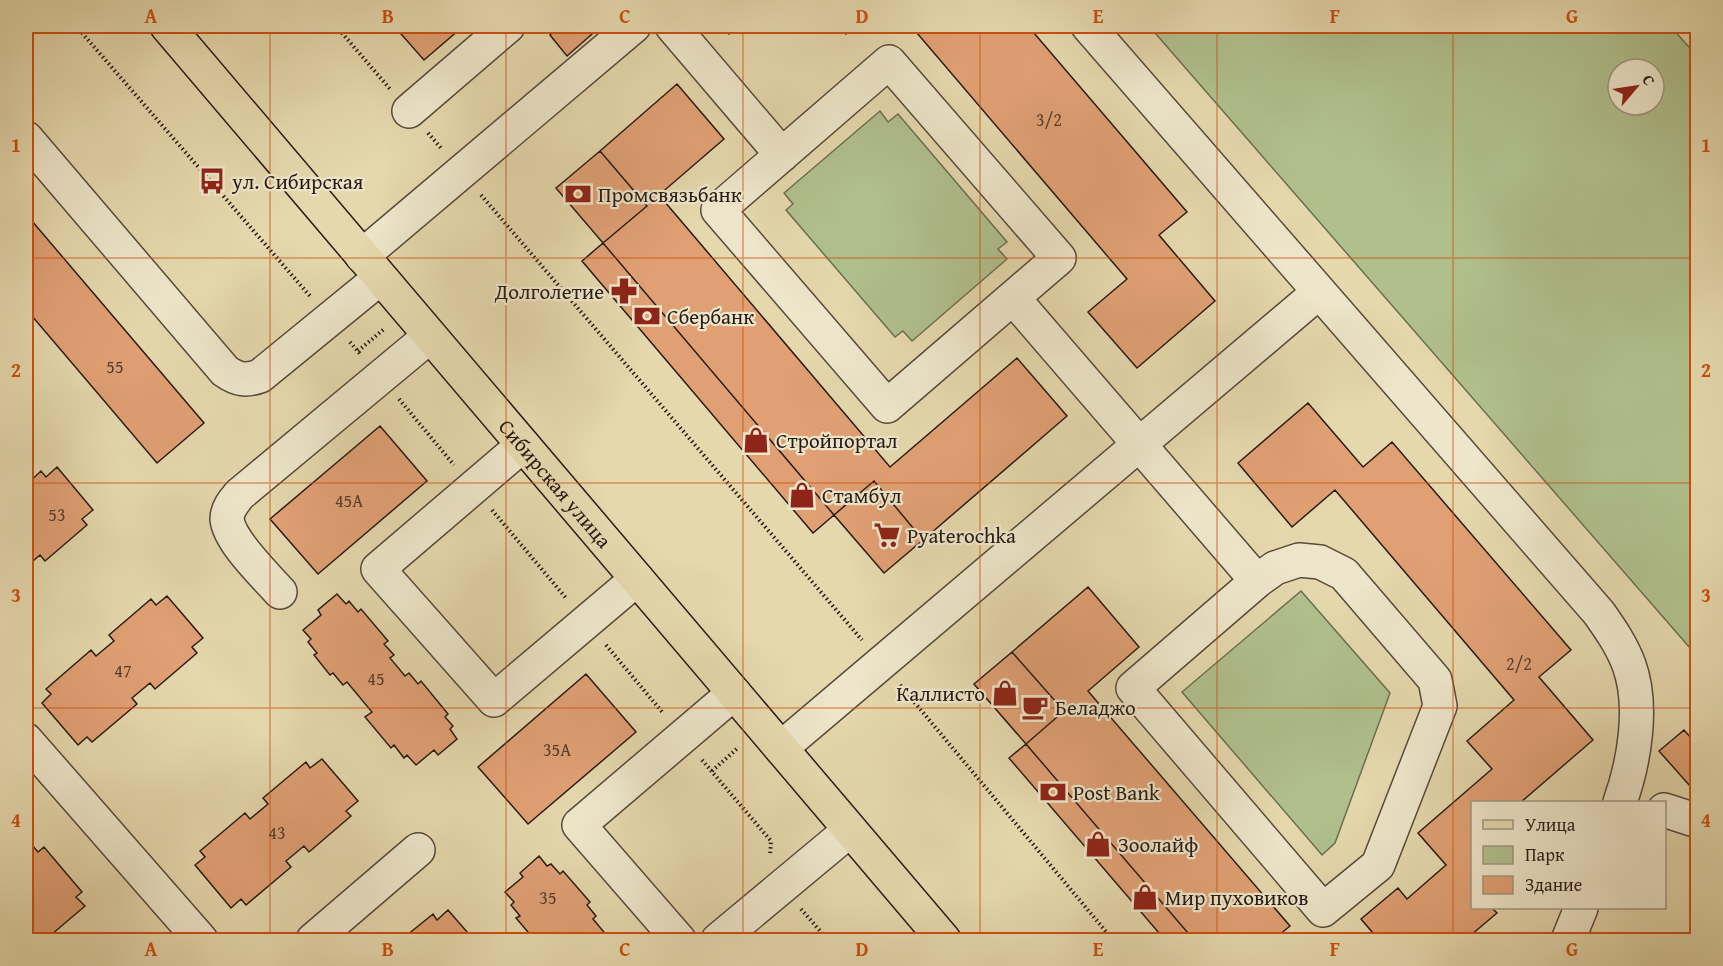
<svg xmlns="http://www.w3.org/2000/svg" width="1723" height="966" viewBox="0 0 1723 966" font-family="'Gentium Book Plus',serif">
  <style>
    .green { fill: #b0c08d; stroke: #6c6e52; stroke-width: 1.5; fill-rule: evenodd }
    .building { fill: #e0a074; stroke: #281b16; stroke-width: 1.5 }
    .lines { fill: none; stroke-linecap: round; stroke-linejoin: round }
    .minor-casing { stroke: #574a3c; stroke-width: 36 }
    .major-casing { stroke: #281b16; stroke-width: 36 }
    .path { stroke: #281b16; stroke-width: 4; stroke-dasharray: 1.5 3; stroke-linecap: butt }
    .minor { stroke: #eee6ca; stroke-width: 33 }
    .major { stroke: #e5d8ad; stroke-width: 33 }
    .grid { fill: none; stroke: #cb500e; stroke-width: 1.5; stroke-opacity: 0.55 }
    .labels { text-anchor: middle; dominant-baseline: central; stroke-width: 4.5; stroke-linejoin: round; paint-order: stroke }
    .number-label { font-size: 18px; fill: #563c2e }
    .poi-label { font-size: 21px; fill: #281b16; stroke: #eee6ca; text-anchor: start }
    .street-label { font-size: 21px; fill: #281b16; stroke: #eee6ca }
    .neatline { fill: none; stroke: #cb500e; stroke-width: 2 }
    .grid-label { font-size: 20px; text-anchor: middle; font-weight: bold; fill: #cb500e }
  </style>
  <rect width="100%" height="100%" fill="#e5d8ad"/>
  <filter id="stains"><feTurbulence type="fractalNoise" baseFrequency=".00333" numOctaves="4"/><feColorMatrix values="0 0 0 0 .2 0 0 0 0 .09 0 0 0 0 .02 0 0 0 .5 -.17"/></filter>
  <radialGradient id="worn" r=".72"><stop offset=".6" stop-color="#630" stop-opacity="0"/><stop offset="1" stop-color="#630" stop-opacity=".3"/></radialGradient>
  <path class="green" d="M1149,26H1670L1698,57L1697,656ZM1618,69H1654V105H1618Z
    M880,111L888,122L898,114L1007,242L998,249L1007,259L912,341L903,331L895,337L786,210L793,204L784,193Z
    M1301,591L1390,693L1335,843L1322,855L1182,692Z"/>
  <path class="building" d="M394,26H456L460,29L424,60Z
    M561,26H597L599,28L567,56L550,35Z
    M722,26H739L729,34Z
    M838,26H856L846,34Z
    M911,26H1028L1187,212L1159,235L1215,301L1137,368L1088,312L1127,279Z
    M677,84L724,139L659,195L890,467L1017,358L1067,416L923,540L874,481L834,515L603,243L647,206L600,151Z
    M600,151L647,206L603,243L556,188Z
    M26,214L204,423L157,463L26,309Z
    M603,243L834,515L813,533L582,261Z
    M1308,403L1363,467L1392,442L1571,650L1539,677L1593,740L1521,802H1472V908H1492L1497,913L1465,940H1379L1361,919L1398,888L1407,899L1446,865L1418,833L1492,769L1467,741L1514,700L1335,490L1292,527L1238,463Z
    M380,426L427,481L318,574L270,519Z
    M57,467L93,510L82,519L87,525L45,561L40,555L26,567V485L41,471L46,477Z
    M874,481L923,540L884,573L834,515Z
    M1088,587L1139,647L1088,691L1290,926L1273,940H1194L1026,744L1064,711L1012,652Z
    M337,594L346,604L349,601L358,612L361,609L388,641L384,644L394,655L390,658L405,676L409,673L418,684L421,681L448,714L445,717L453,726L450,729L457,739L438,755L434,750L416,765L407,755L404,758L394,745L391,748L365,717L372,712L347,682L343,685L333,673L330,675L314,655L317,653L308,642L311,639L303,630L321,615L318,610Z
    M167,596L203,638L192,647L197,653L155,689L150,683L132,698L137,704L92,742L87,737L78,745L42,703L51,694L46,689L91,650L96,656L114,641L109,635L151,599L156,605Z
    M1012,652L1064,711L1026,744L974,684Z
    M586,674L636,732L528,824L478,767Z
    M1684,730L1698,746V795L1659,751Z
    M1026,744L1194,940H1165L1009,758Z
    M322,759L358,801L346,811L351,816L309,852L304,846L286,861L291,867L246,905L241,899L231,908L195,865L205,857L200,851L245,813L250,819L268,804L263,798L306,762L310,768Z
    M26,838L38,852L44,847L82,892L76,897L85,906L45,940H41L34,933L29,938L26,934Z
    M539,856L547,866L551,864L560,874L563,871L590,902L587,905L596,916L593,919L608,937L612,934L617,940H541L536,935L533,938L516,918L520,916L511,905L514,902L505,892L523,877L520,873Z
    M448,910L474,940H401L433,914L437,920Z"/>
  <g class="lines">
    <g class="minor-casing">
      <path id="minor" d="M672,26L782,155
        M1088,26L1599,613C1611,630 1622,646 1629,665C1644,706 1634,763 1620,802
        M889,62L1059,258L887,406L718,210Z
        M409,111L508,26
        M26,138L225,371C238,380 246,381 260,376L380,278
        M362,256L634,26
        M1013,298L1257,581L1133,688L1323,910L1378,865L1440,706L1435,680L1344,574L1320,562L1299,560L1275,568L1257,581
        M523,445L378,569L494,700L637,579
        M280,592C265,575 229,541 227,519C227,509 234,501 240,494L430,336
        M26,740L201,940
        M781,748L1319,292
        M1664,810L1698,821
        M313,940L418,850
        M679,940L579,825L734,693
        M718,940L850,830
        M1568,940L1581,908"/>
    </g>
    <g class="major-casing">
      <g id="major">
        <path id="s1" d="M167,26L944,940"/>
      </g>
    </g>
    <path class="path" d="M76,26L310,296
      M336,26L390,89
      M428,133L441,148
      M481,195L862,640
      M350,342L361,355
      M358,351L384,329
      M399,399L454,465
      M492,510L566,598
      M606,645L663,713
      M900,685L1113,940
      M702,760L771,841L770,856
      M712,771L739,747
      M801,909L828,940"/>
    <use href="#minor" class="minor"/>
    <use href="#major" class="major"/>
  </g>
  <path class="grid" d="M270,26V940M506,26V940M743,26V940M980,26V940M1217,26V940M1453,26V940M26,258H1698M26,483H1698M26,708H1698"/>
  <defs>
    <g id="bus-bare" transform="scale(2.07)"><path d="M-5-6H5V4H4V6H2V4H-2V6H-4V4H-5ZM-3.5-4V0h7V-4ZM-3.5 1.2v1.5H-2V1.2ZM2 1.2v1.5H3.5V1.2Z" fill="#8f2418" stroke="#eee6ca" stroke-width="2.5" paint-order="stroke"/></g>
    <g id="bank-bare" transform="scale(2.07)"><path d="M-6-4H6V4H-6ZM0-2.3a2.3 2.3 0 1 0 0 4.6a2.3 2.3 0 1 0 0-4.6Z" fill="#8f2418" stroke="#eee6ca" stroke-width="2.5" paint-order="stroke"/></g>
    <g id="pharmacy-bare" transform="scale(2.07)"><path d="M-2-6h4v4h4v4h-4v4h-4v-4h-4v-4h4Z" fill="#8f2418" stroke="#eee6ca" stroke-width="2.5" paint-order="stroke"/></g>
    <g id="shop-bare" transform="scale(2.07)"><path d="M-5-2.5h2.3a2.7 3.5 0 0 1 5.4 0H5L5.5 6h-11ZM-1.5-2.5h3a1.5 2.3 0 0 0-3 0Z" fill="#8f2418" stroke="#eee6ca" stroke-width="2.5" paint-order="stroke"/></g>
    <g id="supermarket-bare" transform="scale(2.07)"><path d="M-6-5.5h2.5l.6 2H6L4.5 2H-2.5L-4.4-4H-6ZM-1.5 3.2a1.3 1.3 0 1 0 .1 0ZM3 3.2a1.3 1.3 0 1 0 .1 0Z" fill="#8f2418" stroke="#eee6ca" stroke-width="2.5" paint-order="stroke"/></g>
    <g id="cafe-bare" transform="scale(2.07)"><path d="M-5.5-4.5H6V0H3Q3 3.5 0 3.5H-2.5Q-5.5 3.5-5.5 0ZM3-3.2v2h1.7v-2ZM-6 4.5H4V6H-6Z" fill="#8f2418" stroke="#eee6ca" stroke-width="2.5" paint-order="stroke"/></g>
  </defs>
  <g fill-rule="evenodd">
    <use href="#bus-bare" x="212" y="181"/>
    <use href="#bank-bare" x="578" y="194"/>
    <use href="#pharmacy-bare" x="624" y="291"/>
    <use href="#bank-bare" x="647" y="316"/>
    <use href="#shop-bare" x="756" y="440"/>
    <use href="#shop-bare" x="802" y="495"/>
    <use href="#supermarket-bare" x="887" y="535"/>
    <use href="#shop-bare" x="1005" y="693"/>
    <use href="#cafe-bare" x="1035" y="707"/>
    <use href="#bank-bare" x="1053" y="792"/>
    <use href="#shop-bare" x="1098" y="844"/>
    <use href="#shop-bare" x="1145" y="897"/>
  </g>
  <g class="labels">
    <g class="number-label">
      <text x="1049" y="119">3/2</text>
      <text x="115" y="366">55</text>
      <text x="349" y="500">45А</text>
      <text x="57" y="514">53</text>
      <text x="1519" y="663">2/2</text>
      <text x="123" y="670">47</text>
      <text x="376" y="678">45</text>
      <text x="557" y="749">35А</text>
      <text x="277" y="832">43</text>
      <text x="548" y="897">35</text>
    </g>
    <g class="poi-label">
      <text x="232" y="181">ул. Сибирская</text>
      <text x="598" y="194">Промсвязьбанк</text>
      <text x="604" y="291" text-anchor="end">Долголетие</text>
      <text x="667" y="316">Сбербанк</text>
      <text x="776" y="440">Стройпортал</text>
      <text x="822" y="495">Стамбул</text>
      <text x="907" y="535">Pyaterochka</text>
      <text x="985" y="693" text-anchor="end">Каллисто</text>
      <text x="1055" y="707">Беладжо</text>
      <text x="1073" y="792">Post Bank</text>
      <text x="1118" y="844">Зоолайф</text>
      <text x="1165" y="897">Мир пуховиков</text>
    </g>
    <g class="street-label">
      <text stroke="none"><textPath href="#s1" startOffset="600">Сибирская улица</textPath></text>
    </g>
  </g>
  <rect width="1723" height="966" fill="none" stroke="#e5d8ad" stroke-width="66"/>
  <rect x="1471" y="801" width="195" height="108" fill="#eee6ca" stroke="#9f9582" stroke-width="1.5"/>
  <rect x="1483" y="820" width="30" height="9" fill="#e5d8ad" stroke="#9f9582" stroke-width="1.5"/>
  <text x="1525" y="831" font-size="18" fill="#281b16">Улица</text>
  <rect x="1483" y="846" width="30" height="18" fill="#b0c08d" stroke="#9f9582" stroke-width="1.5"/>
  <text x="1525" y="861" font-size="18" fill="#281b16">Парк</text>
  <rect x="1483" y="876" width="30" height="18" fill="#e0a074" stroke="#9f9582" stroke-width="1.5"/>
  <text x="1525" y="891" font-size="18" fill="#281b16">Здание</text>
  <g transform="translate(1636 87) rotate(61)"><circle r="28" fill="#eee6ca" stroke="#9f9582" stroke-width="1.5"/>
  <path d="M0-4.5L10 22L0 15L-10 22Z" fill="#8f2418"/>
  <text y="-9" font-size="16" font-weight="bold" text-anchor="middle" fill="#281b16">С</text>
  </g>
  <rect x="33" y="33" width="1657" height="900" class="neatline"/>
  <g class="grid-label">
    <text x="151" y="23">A</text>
    <text x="388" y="23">B</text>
    <text x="625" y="23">C</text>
    <text x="862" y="23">D</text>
    <text x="1098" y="23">E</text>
    <text x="1335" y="23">F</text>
    <text x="1572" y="23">G</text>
    <text x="16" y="152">1</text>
    <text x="1706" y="152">1</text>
    <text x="16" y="377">2</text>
    <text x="1706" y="377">2</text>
    <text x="16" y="602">3</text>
    <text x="1706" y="602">3</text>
    <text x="16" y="827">4</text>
    <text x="1706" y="827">4</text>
    <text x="151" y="956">A</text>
    <text x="388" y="956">B</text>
    <text x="625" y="956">C</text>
    <text x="862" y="956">D</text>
    <text x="1098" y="956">E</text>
    <text x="1335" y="956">F</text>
    <text x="1572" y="956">G</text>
  </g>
  <rect width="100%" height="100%" filter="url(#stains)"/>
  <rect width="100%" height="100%" fill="url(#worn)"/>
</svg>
